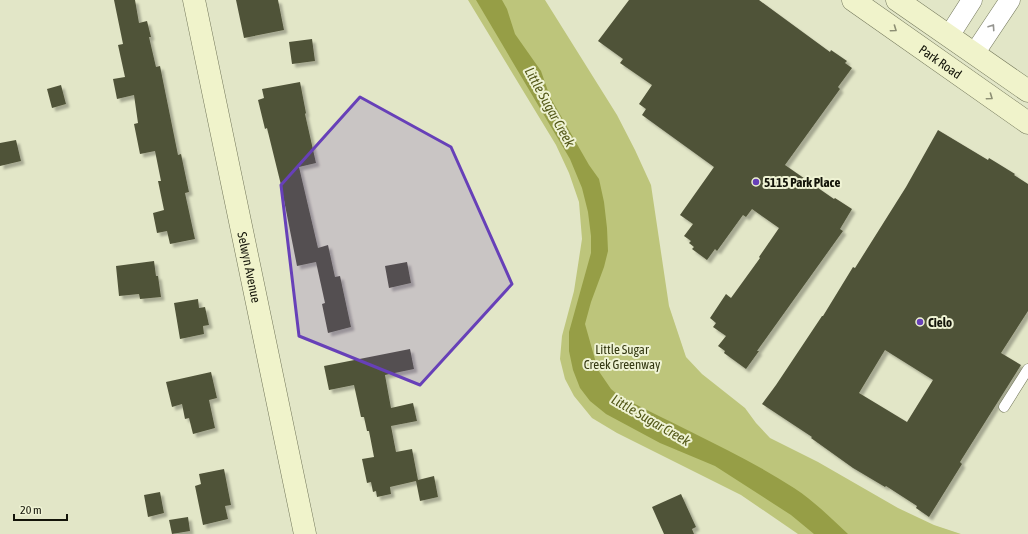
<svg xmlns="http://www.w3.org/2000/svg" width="1028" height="534" viewBox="0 0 1028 534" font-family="'Asap Condensed',sans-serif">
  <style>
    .green { fill: #bdc57b }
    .water { fill: #969e46 }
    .building { fill: #505339; fill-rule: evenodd; filter: url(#shadow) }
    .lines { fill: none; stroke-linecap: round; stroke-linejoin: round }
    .lane-casing { stroke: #72765a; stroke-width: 11 }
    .street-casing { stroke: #72765a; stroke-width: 21 }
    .secondary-casing { stroke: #72765a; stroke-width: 23 }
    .lane { stroke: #fff; stroke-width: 10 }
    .street { stroke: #fff; stroke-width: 20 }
    .secondary { stroke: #f0f3cb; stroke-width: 22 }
    .oneway { stroke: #959590 }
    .oneway2 { stroke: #8d8f74 }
    .marked { fill: #6740b8; fill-opacity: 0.2; stroke: #6740b8; stroke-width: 3; stroke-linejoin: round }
    .poi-dot { fill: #6740b8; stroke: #eff3d4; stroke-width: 1.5 }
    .labels { text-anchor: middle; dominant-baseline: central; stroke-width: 4; stroke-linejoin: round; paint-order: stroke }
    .street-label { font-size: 13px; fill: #131409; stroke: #eff3d4 }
    .poi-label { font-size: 13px; font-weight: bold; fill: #131409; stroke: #eff3d4; text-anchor: start }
    .park-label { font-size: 13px; fill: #353913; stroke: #eff3d4 }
    .water-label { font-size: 14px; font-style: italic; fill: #535818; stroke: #eff3d4 }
  </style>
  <defs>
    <filter id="shadow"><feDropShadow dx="3.5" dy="3.5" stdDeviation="1" flood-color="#0004"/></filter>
  </defs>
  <rect width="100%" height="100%" fill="#e2e6c7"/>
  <path class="green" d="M468,0H545L617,115L635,150L651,185L669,306L686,357L702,374L745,408L756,423L770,438L818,462L898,508L934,525L961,534H798L741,495L617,433L592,418L574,396L565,379L560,359L562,336L574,291L582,239L579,202L569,173L556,145Z"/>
  <path class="water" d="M476,0H502L507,9L515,34L541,71L550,97L589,165L599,179L604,202L607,228L608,251L604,267L591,302L585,324L598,370L611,389L618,395C676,426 740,453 794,488C814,501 831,518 848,534H814L791,515L715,466L660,443L606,414L590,401L580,388L573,370L569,351V332L591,253V236L588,212L582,188L570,159Z"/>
  <path class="building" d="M114,0H135L139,23L147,21L151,37H149L156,67L160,66L178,155L181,154L189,192L185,193L195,239L170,244L167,231L157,233L153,213L164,210L158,181H161L155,151L140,154L134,124L138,123L134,95L117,99L113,79L125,77L118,45L123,44Z
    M236,0H278L284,30L244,38Z
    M629,0H759L830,52L831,50L847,61L845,63L852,68L838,87L840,89L785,165L834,199L835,198L852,209L840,229L843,231L757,351H759L746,369L724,353L725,351L718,346L726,336L713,327L716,323L710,318L726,294L731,298L760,258L759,257L779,228L752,209L746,217L743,215L717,251L715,249L707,260L692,249L694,247L689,243L691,241L684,236L693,224L680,215L714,167L642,115L646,109L639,104L652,85L620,63L623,59L598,41Z
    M312,39L315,61L292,64L289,42Z
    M300,82L306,113L305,114L316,163L299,167L318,248L328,245L335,277L340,276L351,327L328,333L322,304L325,303L316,262L297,266L281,185L267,128L265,129L258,100L264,98L262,89Z
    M61,85L66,104L52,108L47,89Z
    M938,130L988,160L989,158L1015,174L1014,175L1028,184V311L1001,353L1021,365L960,462L962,464L929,517L916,508L917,506L886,486L885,487L853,468L811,438L812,437L762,404L776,385L822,316H823L853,267L855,268L906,187ZM885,350L933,380L907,422L859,393Z
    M16,140L21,161L0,166V143Z
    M154,261L156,276H158L161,297L140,299L139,294L119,296L116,266Z
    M407,262L411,283L389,288L385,266Z
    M198,299L199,308L205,307L209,325L203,326L204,334L180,339L174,303Z
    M410,349L414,369L385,375L391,408L413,403L417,421L391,426L396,452L412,449L418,480L434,476L438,497L420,501L416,481L390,487L391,494L377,497L376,491L373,492L371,482L367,483L362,459L374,457L369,431H367L364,417H361L354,385L329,390L324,366Z
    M211,372L217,398L209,400L215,428L193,434L189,418L185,419L182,404L172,407L166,382Z
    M224,469L231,505L225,506L228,519L203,525L195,486L201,484L199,474Z
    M160,492L164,513L148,517L144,495Z
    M681,494L696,527L692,529L694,534H664L652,507Z
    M188,517L190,531L172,534L169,520Z"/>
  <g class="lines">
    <g class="lane-casing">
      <path id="lane" d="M1004,407L1028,369"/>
    </g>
    <g class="street-casing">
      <path id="street" d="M949,36L972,0
        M974,54L1010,0"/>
    </g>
    <g class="secondary-casing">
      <g id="secondary">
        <path id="s1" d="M194,0L305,534"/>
        <path id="s2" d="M853,0L1028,123"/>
        <path d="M897,0L1028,91"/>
      </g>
    </g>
    <use href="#lane" class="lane"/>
    <use href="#street" class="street"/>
    <use href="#secondary" class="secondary"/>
  </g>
  <defs><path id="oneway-chevron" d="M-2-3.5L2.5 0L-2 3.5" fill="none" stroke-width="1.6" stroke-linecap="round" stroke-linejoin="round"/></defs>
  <use class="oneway" href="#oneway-chevron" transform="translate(992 27) rotate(-56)"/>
  <g class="oneway2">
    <use href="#oneway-chevron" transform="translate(894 29) rotate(35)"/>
    <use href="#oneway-chevron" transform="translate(990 97) rotate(35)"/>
  </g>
  <path class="marked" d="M360,97L451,147L512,284L420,385L299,336L281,185Z"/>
  <g class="poi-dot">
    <circle cx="756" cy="182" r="4"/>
    <circle cx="920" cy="322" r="4"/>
  </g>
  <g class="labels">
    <g class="street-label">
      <text stroke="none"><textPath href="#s2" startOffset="107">Park Road</textPath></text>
      <text stroke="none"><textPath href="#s1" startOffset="273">Selwyn Avenue</textPath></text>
    </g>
    <g class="poi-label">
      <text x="764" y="182">5115 Park Place</text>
      <text x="928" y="322">Cielo</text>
    </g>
    <g class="park-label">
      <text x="622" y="349">Little Sugar<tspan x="622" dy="15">Creek Greenway</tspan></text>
    </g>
    <g class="water-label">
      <text transform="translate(550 107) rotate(61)">Little Sugar Creek</text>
      <text transform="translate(651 420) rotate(30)">Little Sugar Creek</text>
    </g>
  </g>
  <path d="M14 514v6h53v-6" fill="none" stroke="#131409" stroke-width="2"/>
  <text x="20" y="514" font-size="12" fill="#131409" stroke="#eff3d4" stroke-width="3" paint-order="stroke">20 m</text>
</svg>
